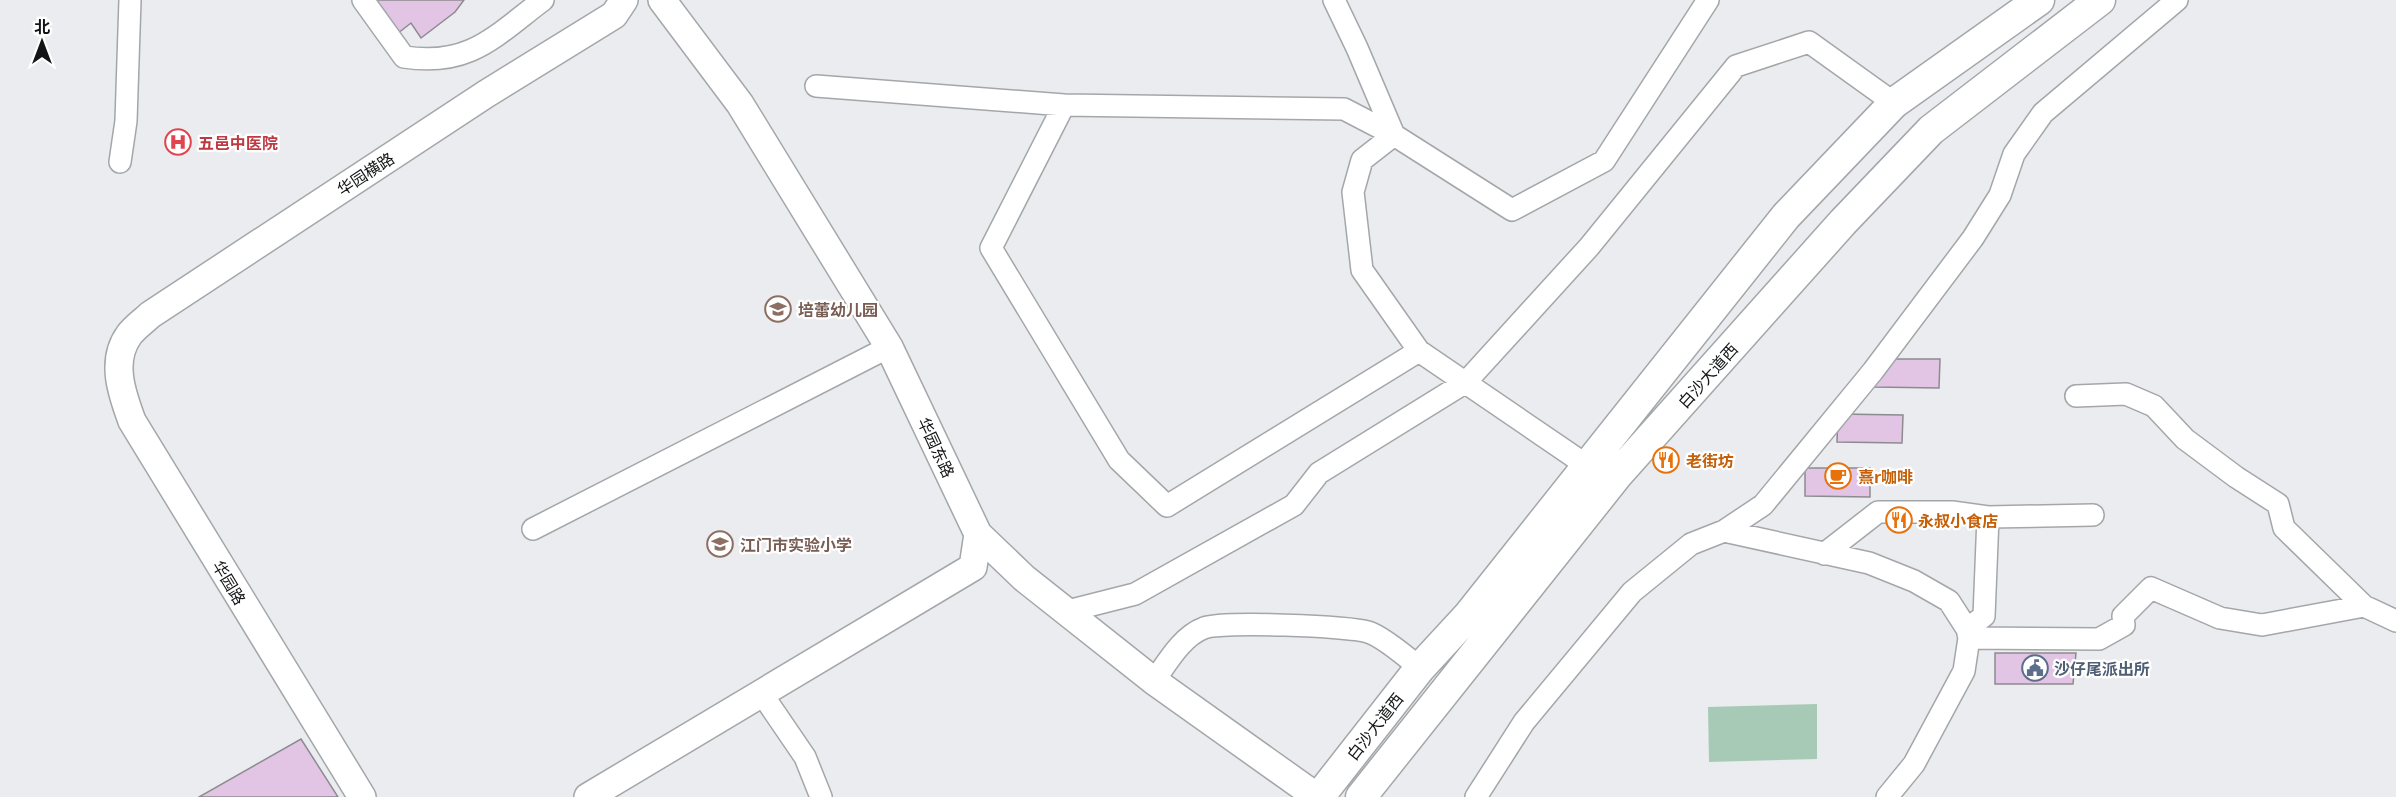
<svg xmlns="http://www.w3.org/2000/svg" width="2396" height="797" viewBox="0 0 2396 797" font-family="Georgia,'Noto Sans SC',serif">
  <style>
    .green { fill: #a7cab7 }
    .building { fill: #e2c4e4; stroke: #8d8b8e; stroke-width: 1.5 }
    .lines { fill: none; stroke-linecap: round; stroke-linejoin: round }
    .minor-casing { stroke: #a4a7a9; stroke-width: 24 }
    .tertiary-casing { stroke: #a4a7a9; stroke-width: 30 }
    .secondary-casing { stroke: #a4a7a9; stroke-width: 33 }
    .minor { stroke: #fff; stroke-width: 21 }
    .tertiary { stroke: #fff; stroke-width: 27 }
    .secondary { stroke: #fff; stroke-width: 30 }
    .labels { text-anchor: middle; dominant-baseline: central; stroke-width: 4.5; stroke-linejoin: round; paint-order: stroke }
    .health-label { font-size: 16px; font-weight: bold; fill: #be3a42; stroke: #fff; text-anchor: start }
    .street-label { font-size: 16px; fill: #131415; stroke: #fff }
    .education-label { font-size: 16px; font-weight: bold; fill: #785e54; stroke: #fff; text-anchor: start }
    .food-label { font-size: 16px; font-weight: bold; fill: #c56008; stroke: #fff; text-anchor: start }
    .service-label { font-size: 16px; font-weight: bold; fill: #4e5e75; stroke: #fff; text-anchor: start }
  </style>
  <rect width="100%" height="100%" fill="#eaecef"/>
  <path class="green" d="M1817,704V759L1709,762L1708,707Z"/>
  <path class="building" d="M375,0H464L455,12L421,38L411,23L397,34Z
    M1874,359H1940L1939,388L1874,387Z
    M1838,414L1903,415L1902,443L1837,442Z
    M1805,468H1870V497L1805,496Z
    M1995,653H2076L2073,684H1995Z
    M301,739L338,797H199Z"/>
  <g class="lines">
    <g class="minor-casing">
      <path id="minor" d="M363,0L404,57C470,67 495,36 543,0
        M1334,0L1357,48L1394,135
        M816,86L1064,105
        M1394,135L1362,160L1353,192L1362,270L1419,351L1167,506L1119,460L991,248L1064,105L1344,109L1394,135L1512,210L1604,161L1708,0
        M120,162L126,121L130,0
        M1419,351L1586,465
        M2076,396L2126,394L2154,406L2185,439L2236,477L2278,504L2284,528L2364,606
        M533,529L889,347
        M1724,531L1869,563L1914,581L1949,601L1967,629L1969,638L1964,671L1914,764L1887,797
        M1824,554L1878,512H1952L1988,517
        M1068,611L1135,594L1294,505L1319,473L1466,382L1589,247L1736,66L1809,42L1894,103
        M1967,629L1984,616L1988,517L2093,515
        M1969,638L2099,639L2124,625L2123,616L2151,588L2220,618L2262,625L2364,606L2396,621
        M1154,681C1167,663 1182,636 1204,628C1221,621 1348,626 1368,632C1382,636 1408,658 1420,668
        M762,694L805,757L821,797
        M1476,797L1524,722L1632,592L1691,544L1724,531L1763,505L1873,371L1973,238L2000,195L2014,154L2043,113L2177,0"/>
    </g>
    <g class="tertiary-casing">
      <path id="tertiary" d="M662,0L740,104L889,347L978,534L1024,578L1154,681L1317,797
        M362,797L132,421C122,394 110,361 129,335C135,327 144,321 150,315L486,94L614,15L624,0
        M588,797L973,567L978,534"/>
    </g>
    <g class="secondary-casing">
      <path id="secondary" d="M1319,797L1420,668L1468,616L1786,216L1894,103L2039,0
        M1361,797L1618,474L1843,222L1931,130L2100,0"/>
    </g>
    <use href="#minor" class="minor"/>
    <use href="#tertiary" class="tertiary"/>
    <use href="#secondary" class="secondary"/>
  </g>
  <defs>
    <g id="hospital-ring" transform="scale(1.35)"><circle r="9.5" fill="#fff" stroke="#e0444e" stroke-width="1.5"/><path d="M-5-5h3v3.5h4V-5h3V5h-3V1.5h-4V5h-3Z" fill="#e0444e"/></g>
    <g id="school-ring" transform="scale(1.35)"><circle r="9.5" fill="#fff" stroke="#8d6e63" stroke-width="1.5"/><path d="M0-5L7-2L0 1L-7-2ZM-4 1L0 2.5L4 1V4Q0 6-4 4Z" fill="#8d6e63"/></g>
    <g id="restaurant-ring" transform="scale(1.35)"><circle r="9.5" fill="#fff" stroke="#e8710a" stroke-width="1.5"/><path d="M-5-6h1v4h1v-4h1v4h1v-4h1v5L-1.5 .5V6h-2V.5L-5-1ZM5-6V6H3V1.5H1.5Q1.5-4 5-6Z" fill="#e8710a"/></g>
    <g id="cafe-ring" transform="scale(1.35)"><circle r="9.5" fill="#fff" stroke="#e8710a" stroke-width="1.5"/><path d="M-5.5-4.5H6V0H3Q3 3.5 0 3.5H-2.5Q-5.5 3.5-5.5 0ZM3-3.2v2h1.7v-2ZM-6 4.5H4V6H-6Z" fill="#e8710a"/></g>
    <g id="civic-ring" transform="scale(1.35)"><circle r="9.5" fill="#fff" stroke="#5c6f8a" stroke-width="1.5"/><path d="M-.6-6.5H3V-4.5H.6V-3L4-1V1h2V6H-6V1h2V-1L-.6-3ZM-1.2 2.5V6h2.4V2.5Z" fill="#5c6f8a"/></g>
  </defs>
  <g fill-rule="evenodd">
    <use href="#hospital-ring" x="178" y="142"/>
    <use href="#school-ring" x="778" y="309"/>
    <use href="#restaurant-ring" x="1666" y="460"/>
    <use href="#cafe-ring" x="1838" y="476"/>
    <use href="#restaurant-ring" x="1899" y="520"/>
    <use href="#school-ring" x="720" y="544"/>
    <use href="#civic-ring" x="2035" y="668"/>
  </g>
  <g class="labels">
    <g class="health-label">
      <text x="198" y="142">五邑中医院</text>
    </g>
    <g class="street-label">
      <text transform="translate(365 173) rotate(-33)">华园横路</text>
      <text transform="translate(1707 375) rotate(-48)">白沙大道西</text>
      <text transform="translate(937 447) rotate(65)">华园东路</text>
      <text transform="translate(230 582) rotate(59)">华园路</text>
      <text transform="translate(1374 726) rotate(-52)">白沙大道西</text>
    </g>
    <g class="education-label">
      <text x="798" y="309">培蕾幼儿园</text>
      <text x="740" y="544">江门市实验小学</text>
    </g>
    <g class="food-label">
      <text x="1686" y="460">老街坊</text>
      <text x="1858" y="476">熹r咖啡</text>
      <text x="1918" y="520">永叔小食店</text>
    </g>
    <g class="service-label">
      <text x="2054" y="668">沙仔尾派出所</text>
    </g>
  </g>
  <g transform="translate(42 42)" stroke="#ffffff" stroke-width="4.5" paint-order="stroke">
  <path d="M0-4.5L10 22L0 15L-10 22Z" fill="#131415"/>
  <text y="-9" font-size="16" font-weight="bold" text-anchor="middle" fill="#131415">北</text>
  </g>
</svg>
